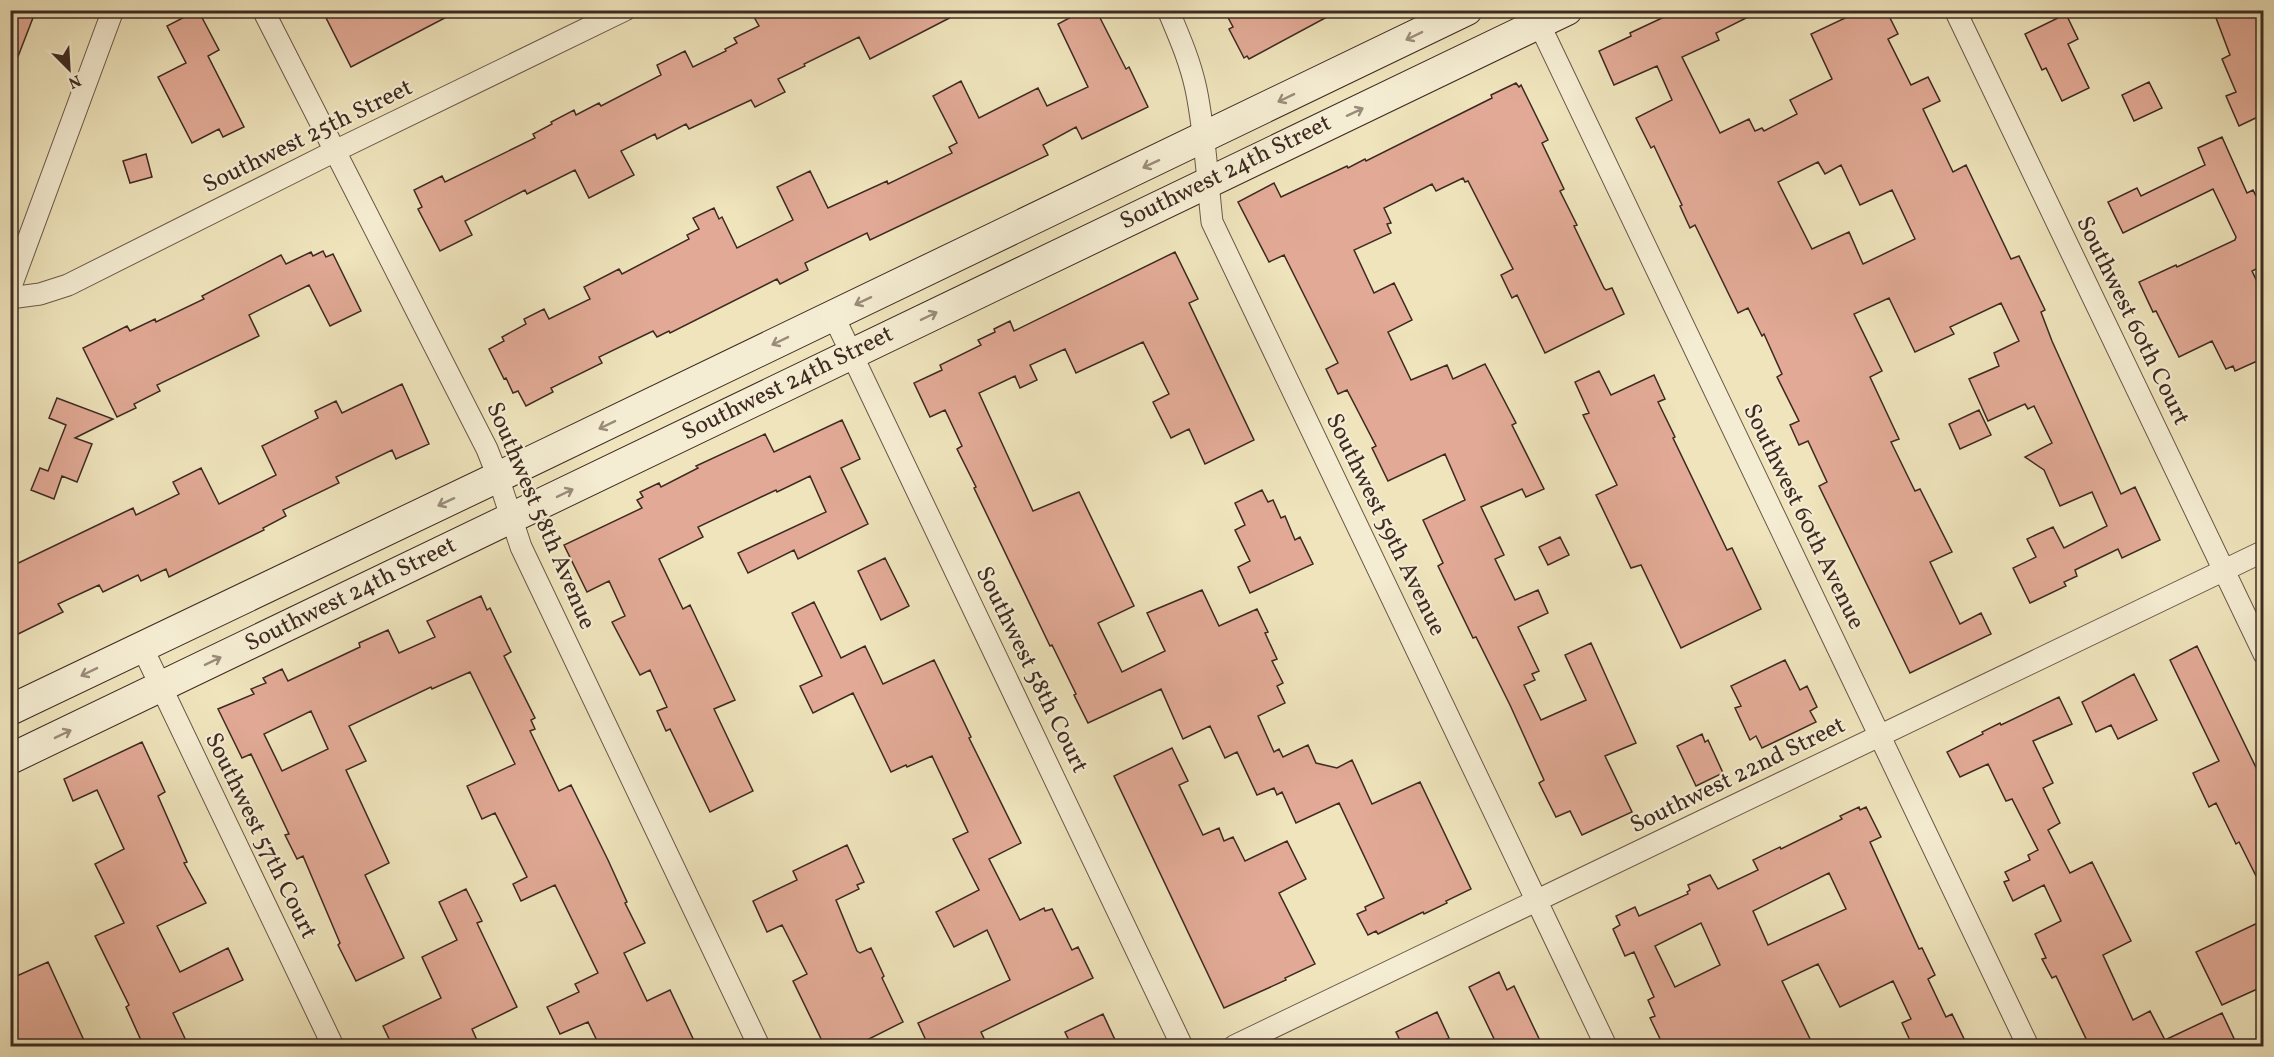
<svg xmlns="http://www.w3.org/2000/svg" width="2274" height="1057" viewBox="0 0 2274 1057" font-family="Vollkorn,serif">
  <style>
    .building { fill: #e2aa96; stroke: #3e2a22; stroke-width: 1.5; fill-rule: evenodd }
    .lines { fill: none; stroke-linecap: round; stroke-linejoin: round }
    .minor-casing { stroke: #6a5848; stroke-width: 23 }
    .secondary-casing { stroke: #3e2a22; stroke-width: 32 }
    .minor { stroke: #f5edd3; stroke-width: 21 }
    .secondary { stroke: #f5edd3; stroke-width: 30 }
    .oneway { stroke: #9a8c7a }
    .labels { text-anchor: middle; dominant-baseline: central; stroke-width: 4.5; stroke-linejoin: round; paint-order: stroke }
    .street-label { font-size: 24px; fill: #3e2a22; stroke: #f5edd3 }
  </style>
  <rect width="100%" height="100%" fill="#efe4bc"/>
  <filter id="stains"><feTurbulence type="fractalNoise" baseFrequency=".00333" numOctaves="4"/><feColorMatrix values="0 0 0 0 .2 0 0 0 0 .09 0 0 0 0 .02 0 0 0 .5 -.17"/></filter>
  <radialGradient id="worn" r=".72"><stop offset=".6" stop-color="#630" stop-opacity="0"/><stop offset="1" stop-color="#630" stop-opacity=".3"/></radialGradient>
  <path class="building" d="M10,10H36L12,72H10Z
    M198,10L219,50L208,56L244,127L223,137L219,129L192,143L158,77L186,63L167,26Z
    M322,10H460L351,67Z
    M766,10H965L870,59L859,37L804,64L805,66L778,79L785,92L755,107L751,100L689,129L686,124L657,139L655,134L621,151L634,175L589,198L575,170L527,194L525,190L465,221L472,235L440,251L418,209L422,207L414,190L442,176L445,182L535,138L533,134L552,124L551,122L574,110L576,115L599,103L601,106L661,75L657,65L685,51L693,67L726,51L725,49L737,43L734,38L759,26L754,17Z
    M1084,10H1096L1126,69L1129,67L1148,107L1082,139L1076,127L1043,145L1048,155L870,240L867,233L805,263L808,270L780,284L777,279L670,333L669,331L657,337L653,331L599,357L602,363L551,388L553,392L526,406L518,391L513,393L506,378L504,379L489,349L504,341L502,337L526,324L524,319L544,309L549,319L590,299L584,287L619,269L622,274L689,239L687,235L699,229L693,218L714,208L719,219L722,217L737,248L793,220L777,187L810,171L828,208L887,181L888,184L952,153L949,147L957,143L933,96L961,81L979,118L1038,88L1047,106L1088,87L1058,24Z
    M1224,10H1340L1249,59L1247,56L1244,58L1229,29L1233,27Z
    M1679,10H1762L1716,33L1719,40L1682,57L1720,133L1749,119L1755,131L1762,128L1764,131L1797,114L1790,100L1832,79L1811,34L1862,10H1886L1898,34L1888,39L1911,85L1928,77L1940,101L1923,109L1953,172L1966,165L2011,259L2019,256L2045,310L2041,312L2052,341L2121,494L2135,487L2160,540L2122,558L2118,549L2075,570L2077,576L2064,582L2066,586L2030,603L2013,568L2036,557L2027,539L2053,527L2064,548L2107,526L2092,492L2060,506L2044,470L2025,457L2052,443L2034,406L2028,409L2025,404L1988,421L1969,379L1999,366L1994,353L2019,341L2001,303L1950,327L1954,334L1915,352L1889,298L1854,314L1882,371L1870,377L1899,439L1891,442L1915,491L1920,489L1952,552L1930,562L1960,624L1981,613L1991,634L1910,673L1819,486L1827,482L1808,441L1799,445L1790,425L1799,421L1777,377L1782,374L1764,334L1762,336L1748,308L1738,313L1695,225L1690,228L1680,206L1682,205L1654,146L1651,148L1636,118L1672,100L1657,66L1614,85L1599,51L1631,36L1630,33ZM1818,162L1825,174L1841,165L1860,205L1892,190L1915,239L1863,264L1849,232L1812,249L1778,182Z
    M2213,10H2264V93L2257,96L2264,114L2239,126L2226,96L2236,92L2222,59L2230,55Z
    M2066,14L2078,39L2068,44L2089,88L2062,101L2046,68L2042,70L2025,34Z
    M2149,82L2162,108L2134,121L2122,95Z
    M1516,83L1519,87L1521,85L1548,140L1542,143L1564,189L1560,191L1577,225L1574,226L1604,288L1606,290L1612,288L1624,314L1545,353L1517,295L1512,298L1501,275L1513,269L1468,181L1465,182L1463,178L1436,191L1432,184L1384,208L1391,223L1387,224L1391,233L1354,250L1374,293L1394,283L1412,320L1388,332L1411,380L1447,365L1453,379L1485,364L1516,423L1512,425L1544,489L1526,497L1522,489L1481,507L1504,555L1495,559L1515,600L1538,590L1548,613L1518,627L1539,671L1532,674L1535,680L1524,685L1541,720L1586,700L1565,655L1591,643L1636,743L1605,756L1632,812L1582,835L1570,811L1556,817L1539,783L1544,780L1510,705L1476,637L1473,638L1438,566L1443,563L1423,520L1465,500L1445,454L1388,481L1372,448L1376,446L1347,390L1338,394L1326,369L1338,363L1284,255L1269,262L1238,202L1274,183L1281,197L1347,166L1348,168L1365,159L1366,161L1492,98L1491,95Z
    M2222,137L2247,193L2253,190L2264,212V265L2252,271L2264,296V358L2235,371L2233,366L2226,369L2212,341L2179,357L2156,311L2153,312L2139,282L2176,265L2177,267L2235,240L2236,237L2213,189L2123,233L2108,202L2137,188L2141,196L2205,165L2198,148Z
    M146,154L152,177L130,183L123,161Z
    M323,251L326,257L333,254L361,311L330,326L309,285L249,315L259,336L157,385L160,391L134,404L136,408L117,417L83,348L127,326L130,331L155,319L156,322L204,299L202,296L281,255L286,264L311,252L313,256Z
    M1175,252L1198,299L1189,303L1254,440L1205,464L1189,429L1171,438L1153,402L1169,394L1143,342L1076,373L1065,349L1030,365L1037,380L1020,388L1015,376L979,393L1033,511L1079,492L1134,606L1098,623L1122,672L1165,651L1147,613L1202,590L1219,626L1257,609L1268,632L1265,633L1277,659L1272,661L1283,683L1277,686L1285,703L1258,716L1274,752L1279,749L1283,757L1308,745L1316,763L1337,768L1352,760L1372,804L1420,782L1471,889L1446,901L1447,903L1424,914L1423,912L1378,934L1376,931L1368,935L1357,914L1366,910L1365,907L1384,898L1339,803L1296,823L1282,792L1277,795L1274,788L1257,795L1237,752L1225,758L1210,726L1183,739L1161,689L1088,723L1074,695L1076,694L1052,645L1050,646L974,488L976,487L957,449L962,446L945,410L930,417L914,383L942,370L940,365L981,345L978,340L995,332L994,329L1010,321L1014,331Z
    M1599,371L1611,395L1654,375L1665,399L1658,402L1675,437L1673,438L1727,550L1732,548L1761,609L1681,648L1641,565L1631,568L1596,495L1617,485L1583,415L1589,413L1575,382Z
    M402,384L429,444L396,459L392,450L336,477L339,483L283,510L286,516L263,528L264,530L169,577L166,569L141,581L138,575L103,592L99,585L58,604L63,612L10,638V567L133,508L136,515L179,494L173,482L201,468L219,504L276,475L262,446L318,418L315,411L336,401L342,413Z
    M57,398L113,419L75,438L92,444L77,482L62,476L54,499L31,490L40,468L48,471L66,425L49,418Z
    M1979,410L1991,435L1960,449L1949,424Z
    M842,420L860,459L841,468L868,524L798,559L794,550L748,573L738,553L826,512L810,476L777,492L776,490L698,527L703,537L659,559L683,609L690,605L735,700L714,709L753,791L710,812L670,729L666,731L657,711L667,707L650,670L640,675L612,622L625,616L609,581L587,592L564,545L642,508L637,500L643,497L640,492L659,483L661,487L698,468L696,466L765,434L774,452Z
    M1262,490L1268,502L1273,500L1281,518L1285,516L1295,540L1300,537L1313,564L1250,593L1238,567L1250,561L1235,530L1245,525L1235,503Z
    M1560,537L1569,555L1548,565L1539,547Z
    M885,558L909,606L881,620L858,571Z
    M481,596L487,610L490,608L511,652L504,656L535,718L531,720L535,729L530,731L559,791L571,785L608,860L627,902L625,903L645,943L624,953L647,1001L670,990L697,1047H600L588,1022L560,1034L547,1007L579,992L575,984L598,973L555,885L521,901L513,884L527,877L495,813L482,819L467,786L515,764L470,672L432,689L431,687L349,726L366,761L346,770L389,863L365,875L404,958L356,981L338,945L340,943L303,856L297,859L285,835L289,834L251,754L242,758L218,709L254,694L251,689L266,683L263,678L282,669L288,681L360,647L359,643L388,630L399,653L435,637L427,621ZM311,711L328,749L282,771L264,734Z
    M814,602L841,658L865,646L883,684L934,660L971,737L969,738L1021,843L989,859L1020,920L1044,908L1045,911L1052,909L1072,950L1078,947L1093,978L981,1032L988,1047H929L918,1023L1010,980L987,930L954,947L936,912L979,890L953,839L968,832L932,756L907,767L906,765L891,772L853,693L813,713L800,686L822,676L792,613Z
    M2197,646L2264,784V892L2239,842L2236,844L2216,803L2209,807L2193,773L2219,761L2170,660Z
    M1785,660L1800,690L1807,686L1817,707L1810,711L1816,722L1762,748L1756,736L1750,740L1735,708L1741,706L1731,686Z
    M2134,674L2157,720L2118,739L2111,725L2096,732L2082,702Z
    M2059,697L2072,724L2033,741L2053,783L2043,788L2060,823L2048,830L2070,873L2092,862L2131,941L2103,955L2133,1020L2150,1011L2165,1040L2222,1013L2238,1047H2090L2056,976L2052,978L2042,959L2046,958L2035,934L2061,921L2044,885L2013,901L2004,882L2009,880L2005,872L2030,860L2028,855L2038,850L2012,799L2006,801L1988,764L1960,777L1947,752L1983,734L1982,732L2000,723L2001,725Z
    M1702,734L1705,742L1708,740L1723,773L1696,786L1677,746Z
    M142,742L165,792L158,796L187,862L184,863L206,903L157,926L180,972L228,948L243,980L173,1013L189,1047H144L126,1007L129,1005L95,936L124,923L95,864L124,849L97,790L73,801L64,779Z
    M1172,748L1188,781L1179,785L1203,835L1219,828L1224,841L1233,837L1245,861L1287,841L1306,879L1279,893L1315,964L1285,978L1286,980L1224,1008L1114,776Z
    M1859,807L1860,810L1866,807L1881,837L1870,842L1919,949L1922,948L1935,975L1928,979L1946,1017L1952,1014L1968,1047H1913L1902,1023L1911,1019L1893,981L1840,1007L1818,964L1782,981L1814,1047H1664L1650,1018L1655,1016L1648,1000L1654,997L1634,952L1625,956L1613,929L1620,925L1616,916L1635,907L1639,916L1688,894L1687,892L1690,890L1688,885L1710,875L1718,889L1758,870L1753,860L1780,847L1781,849L1842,819L1840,816ZM1829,873L1846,909L1768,945L1753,911ZM1701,923L1720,965L1675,987L1655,946Z
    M847,845L864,882L857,885L859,889L836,900L857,951L860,953L871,948L884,976L882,978L903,1022L853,1047H825L793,981L807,974L782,925L767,932L753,901L797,880L793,871Z
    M466,889L482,921L477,923L517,1007L472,1029L480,1047H393L383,1026L441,998L422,957L457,940L439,902Z
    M2264,920V986L2222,1005L2196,952Z
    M48,962L87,1047H10V979Z
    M1499,972L1507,990L1514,986L1543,1047H1498L1469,987Z
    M1437,1012L1449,1038L1431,1047H1403L1396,1032Z
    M1103,1014L1116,1042L1105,1047H1072L1065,1032Z"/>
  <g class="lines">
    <g class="minor-casing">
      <path id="minor" d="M263,10L487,449L498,477L521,547L759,1046
        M1168,10C1179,36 1190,61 1196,89C1205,132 1207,177 1212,222L1606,1046
        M1955,10L2264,654
        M1533,11L2028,1046
        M10,289L113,10
        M10,298L40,294L68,285L335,151L625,10
        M833,315L1182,1046
        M142,647L333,1046
        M1234,1046L2264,551"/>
    </g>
    <g class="secondary-casing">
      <path id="secondary" d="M10,710L498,477L1467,10
        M10,759L1567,10"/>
    </g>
    <use href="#minor" class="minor"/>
    <use href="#secondary" class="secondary"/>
  </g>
  <defs><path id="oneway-shaft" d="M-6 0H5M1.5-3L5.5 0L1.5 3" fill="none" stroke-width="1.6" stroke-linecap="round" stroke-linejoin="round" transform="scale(1.5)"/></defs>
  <g class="oneway">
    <use href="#oneway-shaft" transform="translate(1414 36) rotate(154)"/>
    <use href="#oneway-shaft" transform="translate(1286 98) rotate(154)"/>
    <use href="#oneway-shaft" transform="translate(1355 112) rotate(-25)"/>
    <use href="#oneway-shaft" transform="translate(1151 164) rotate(155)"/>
    <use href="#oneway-shaft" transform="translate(863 301) rotate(155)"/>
    <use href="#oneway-shaft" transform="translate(929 316) rotate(-26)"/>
    <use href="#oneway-shaft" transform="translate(780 341) rotate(154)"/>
    <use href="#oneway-shaft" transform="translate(607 425) rotate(154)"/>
    <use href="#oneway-shaft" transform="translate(565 493) rotate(-26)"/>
    <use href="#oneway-shaft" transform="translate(446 502) rotate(155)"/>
    <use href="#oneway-shaft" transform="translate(213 661) rotate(-26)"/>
    <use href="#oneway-shaft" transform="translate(89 672) rotate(154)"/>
    <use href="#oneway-shaft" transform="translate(63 734) rotate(-26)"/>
  </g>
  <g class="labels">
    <g class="street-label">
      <text transform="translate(308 137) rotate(-26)">Southwest 25th Street</text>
      <text transform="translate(1226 173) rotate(-26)">Southwest 24th Street</text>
      <text transform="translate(2132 321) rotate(64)">Southwest 60th Court</text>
      <text transform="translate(788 384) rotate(-26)">Southwest 24th Street</text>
      <text transform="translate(540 516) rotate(67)">Southwest 58th Avenue</text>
      <text transform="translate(1803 517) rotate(64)">Southwest 60th Avenue</text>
      <text transform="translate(1385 525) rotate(64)">Southwest 59th Avenue</text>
      <text transform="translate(351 595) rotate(-26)">Southwest 24th Street</text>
      <text transform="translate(1031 670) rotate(64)">Southwest 58th Court</text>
      <text transform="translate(1738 776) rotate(-26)">Southwest 22nd Street</text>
      <text transform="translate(260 836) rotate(64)">Southwest 57th Court</text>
    </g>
  </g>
  <rect width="2274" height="1057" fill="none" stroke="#efe4bc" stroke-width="36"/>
  <rect x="12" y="12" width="2250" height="1033" fill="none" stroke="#3e2a22" stroke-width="3"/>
  <rect x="18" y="18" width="2238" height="1021" fill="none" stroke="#3e2a22" stroke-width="1.5"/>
  <g transform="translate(69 69) rotate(156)" stroke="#f5edd3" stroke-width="4.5" paint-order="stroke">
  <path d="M0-4.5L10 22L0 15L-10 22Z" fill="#3e2a22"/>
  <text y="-9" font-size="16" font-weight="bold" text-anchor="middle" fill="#3e2a22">N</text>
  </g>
  <rect width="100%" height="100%" filter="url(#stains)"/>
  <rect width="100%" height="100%" fill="url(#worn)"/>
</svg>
